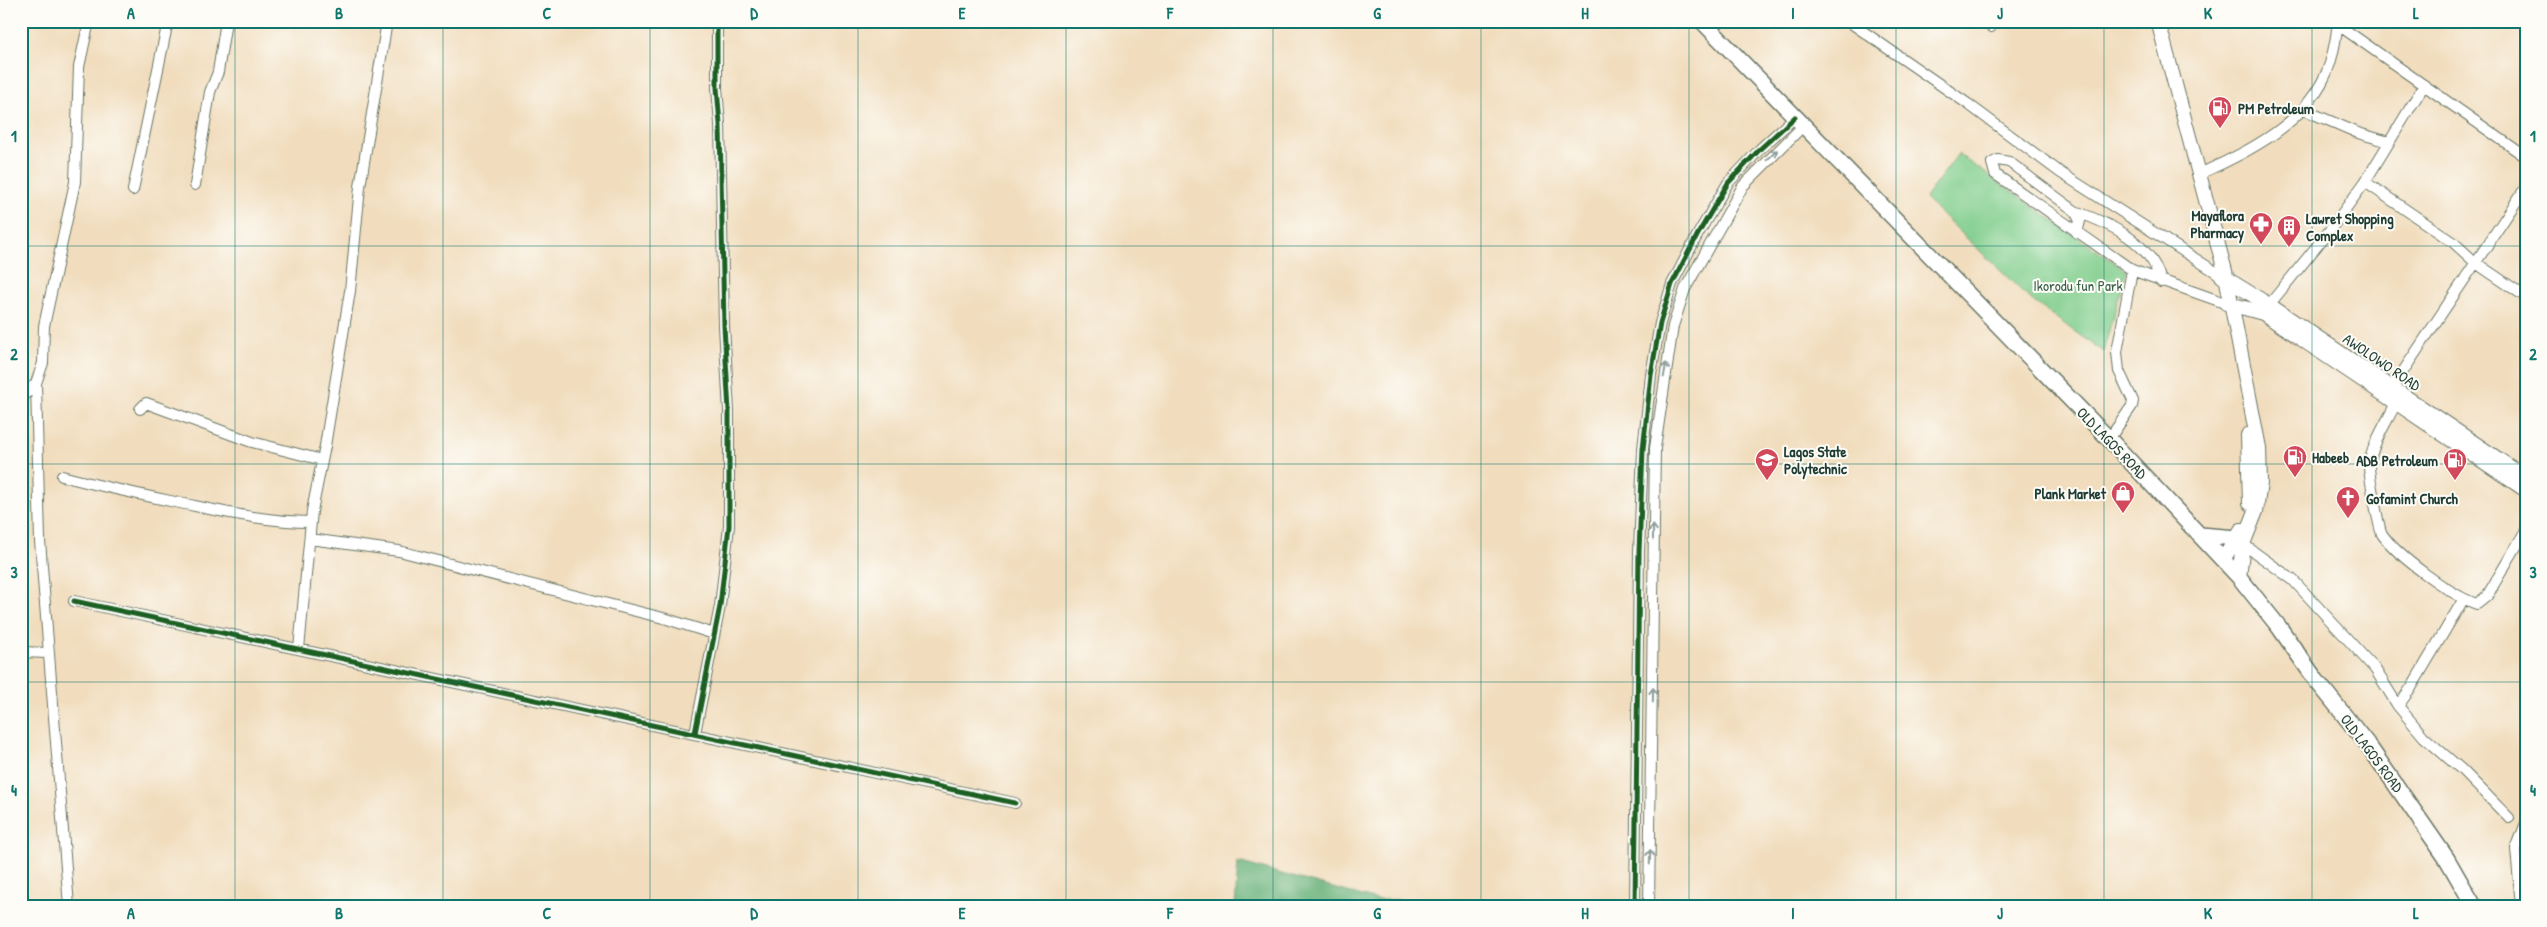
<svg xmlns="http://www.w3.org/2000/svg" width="2547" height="927" viewBox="0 0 2547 927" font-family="'Patrick Hand',sans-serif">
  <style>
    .green { fill: #81ce8d; stroke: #508660 }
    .forest { fill: #68b178; stroke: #447756 }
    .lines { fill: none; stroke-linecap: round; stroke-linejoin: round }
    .minor-casing { stroke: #687564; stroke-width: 12 }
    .secondary-casing { stroke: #687564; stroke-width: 16 }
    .primary-casing { stroke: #687564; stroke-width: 18 }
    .minor { stroke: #fff; stroke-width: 10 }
    .secondary { stroke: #fff; stroke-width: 14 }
    .primary { stroke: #fff; stroke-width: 15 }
    .cycleway-casing { stroke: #fdfcf7; stroke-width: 8 }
    .cycleway { stroke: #1b5e20; stroke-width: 5 }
    .oneway { stroke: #8f9e9a }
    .grid { fill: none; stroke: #0f766e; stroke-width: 1; stroke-opacity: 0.55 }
    .labels { text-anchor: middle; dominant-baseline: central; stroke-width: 4; stroke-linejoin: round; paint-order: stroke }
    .poi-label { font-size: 15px; font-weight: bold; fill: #1f3d34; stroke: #fdfcf7; text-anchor: start }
    .park-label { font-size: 15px; fill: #38614a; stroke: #fdfcf7 }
    .street-label { font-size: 15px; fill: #1f3d34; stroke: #fdfcf7 }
    .neatline { fill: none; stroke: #0f766e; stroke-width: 2 }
    .grid-label { font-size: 16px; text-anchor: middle; font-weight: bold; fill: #0f766e }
  </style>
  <rect width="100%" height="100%" fill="#fdfcf7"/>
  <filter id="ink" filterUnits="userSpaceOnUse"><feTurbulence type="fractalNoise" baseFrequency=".02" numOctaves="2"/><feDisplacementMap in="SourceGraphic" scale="10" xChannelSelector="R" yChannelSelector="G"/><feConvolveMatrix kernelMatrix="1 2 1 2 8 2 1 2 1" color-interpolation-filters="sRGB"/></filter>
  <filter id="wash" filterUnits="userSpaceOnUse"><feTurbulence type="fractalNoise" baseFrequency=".0096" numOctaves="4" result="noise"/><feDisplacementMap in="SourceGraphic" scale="20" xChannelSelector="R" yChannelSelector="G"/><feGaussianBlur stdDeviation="1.12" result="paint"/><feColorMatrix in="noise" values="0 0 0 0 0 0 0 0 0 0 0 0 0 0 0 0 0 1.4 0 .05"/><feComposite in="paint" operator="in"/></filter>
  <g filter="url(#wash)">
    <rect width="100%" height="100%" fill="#f1ddbd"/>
    <path class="green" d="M1958,154L2126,271L2103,352L2030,299L1925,198Z"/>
    <path class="forest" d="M1238,862L1377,900H1482L1483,906H1235Z"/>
  </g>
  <g filter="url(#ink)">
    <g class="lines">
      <g class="minor-casing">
        <path id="minor" d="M1848,21L1968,104L2061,173L2219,274
          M1989,21L1991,27
          M2337,24L2526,157
          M2302,109L2358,133L2389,142
          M2199,174C2254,150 2320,116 2333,52C2335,42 2338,31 2337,21
          M2365,182L2453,242L2476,263L2526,297
          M195,185L210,92L218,72L226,21
          M133,190L168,21
          M2075,211C2110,224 2152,242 2161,282
          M2077,233L2080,221L2075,211L2009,162L1998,160L1992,163L1995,174L2132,270L2225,303
          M2269,305L2330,230L2365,182L2424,85
          M36,383L40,541L69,906
          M2392,388L2526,187
          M21,399L36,383L43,363L44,326L75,182L79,67L89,21
          M2396,403C2387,422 2371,445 2369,467C2369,474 2379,529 2382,534C2397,556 2452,596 2477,604L2487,596L2526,530
          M140,409L146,403L252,442L322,460
          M2109,439L2132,406L2133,401L2119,371L2117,352L2132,270
          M62,476C99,486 137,494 175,502C220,511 265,522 311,522
          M310,539L399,551L667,619L714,634
          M2243,544L2293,580L2375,669L2398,706L2424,737L2462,770L2509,818
          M74,601L1015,803
          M299,649L312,511L325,446L350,291L360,187L387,21
          M21,652L48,653
          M2398,706L2411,688L2463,600
          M695,733L720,606L729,526V411L724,326L720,124L717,88V21
          M1635,906L1639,552L1643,449L1651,375L1660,323L1672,284L1698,234L1728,183L1760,149L1795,117
          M1649,906L1655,448L1673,326L1685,289L1743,186L1803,126
          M2521,906L2516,849L2526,823"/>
      </g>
      <g class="secondary-casing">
        <path id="secondary" d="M2158,21L2225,271L2259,448L2260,483L2256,511L2243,544L2239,577
          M2222,276L2269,305L2526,478
          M2226,303L2263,313L2526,490
          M2248,435L2250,503
          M2223,560L2241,530"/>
      </g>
      <g class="primary-casing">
        <path id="primary" d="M1702,21L2109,439L2239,577L2279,627L2316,680L2368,745L2447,859L2474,906
          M2200,535L2237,538"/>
      </g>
      <use href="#minor" class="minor"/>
      <use href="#secondary" class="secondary"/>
      <use href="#primary" class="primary"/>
      <g class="cycleway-casing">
        <path id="cycleway" d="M74,601L1015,803
          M695,733L720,606L729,526V411L724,326L720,124L717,88V21
          M1635,906L1639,552L1643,449L1651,375L1660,323L1672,284L1698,234L1728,183L1760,149L1795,117"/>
      </g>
      <use href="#cycleway" class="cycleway"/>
    </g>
    <defs><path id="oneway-shaft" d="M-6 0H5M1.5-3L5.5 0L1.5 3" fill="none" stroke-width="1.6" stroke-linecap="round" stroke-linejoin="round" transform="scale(1.25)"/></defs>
    <g class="oneway">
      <use href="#oneway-shaft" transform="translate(1772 155) rotate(-44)"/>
      <use href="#oneway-shaft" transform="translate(1665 370) rotate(-80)"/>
      <use href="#oneway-shaft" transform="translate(1653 532) rotate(-90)"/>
      <use href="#oneway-shaft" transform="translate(1653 695) rotate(-89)"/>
      <use href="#oneway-shaft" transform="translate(1650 857) rotate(-88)"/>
    </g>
  </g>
  <path class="grid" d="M235,21V906M443,21V906M650,21V906M858,21V906M1066,21V906M1273,21V906M1481,21V906M1689,21V906M1896,21V906M2104,21V906M2312,21V906M21,246H2526M21,464H2526M21,682H2526"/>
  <defs>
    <g id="fuel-pin" transform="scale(1.25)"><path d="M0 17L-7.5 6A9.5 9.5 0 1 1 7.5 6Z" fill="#d1495b" stroke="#fdfcf7"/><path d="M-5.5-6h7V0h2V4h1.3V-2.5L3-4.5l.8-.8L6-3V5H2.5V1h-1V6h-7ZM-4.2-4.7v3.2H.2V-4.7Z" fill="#fff"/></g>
    <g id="pharmacy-pin" transform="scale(1.25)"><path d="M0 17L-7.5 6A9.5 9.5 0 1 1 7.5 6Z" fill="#d1495b" stroke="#fdfcf7"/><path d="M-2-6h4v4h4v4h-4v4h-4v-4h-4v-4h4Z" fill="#fff"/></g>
    <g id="building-pin" transform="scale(1.25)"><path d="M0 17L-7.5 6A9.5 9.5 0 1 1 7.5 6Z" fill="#d1495b" stroke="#fdfcf7"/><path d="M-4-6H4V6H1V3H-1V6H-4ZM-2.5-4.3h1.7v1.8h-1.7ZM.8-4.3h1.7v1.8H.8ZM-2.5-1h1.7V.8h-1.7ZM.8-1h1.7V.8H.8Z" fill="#fff"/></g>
    <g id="university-pin" transform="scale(1.25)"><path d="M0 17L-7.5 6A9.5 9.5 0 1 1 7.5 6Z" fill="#d1495b" stroke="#fdfcf7"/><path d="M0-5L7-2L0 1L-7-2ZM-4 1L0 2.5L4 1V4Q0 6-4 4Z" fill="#fff"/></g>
    <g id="shop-pin" transform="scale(1.25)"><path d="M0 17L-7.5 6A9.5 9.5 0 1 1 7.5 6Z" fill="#d1495b" stroke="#fdfcf7"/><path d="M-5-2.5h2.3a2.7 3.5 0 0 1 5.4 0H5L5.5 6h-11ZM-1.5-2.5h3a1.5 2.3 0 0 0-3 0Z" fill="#fff"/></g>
    <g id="church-pin" transform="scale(1.25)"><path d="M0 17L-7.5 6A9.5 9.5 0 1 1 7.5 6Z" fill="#d1495b" stroke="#fdfcf7"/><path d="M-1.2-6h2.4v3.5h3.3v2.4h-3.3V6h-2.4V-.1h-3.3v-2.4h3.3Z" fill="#fff"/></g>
  </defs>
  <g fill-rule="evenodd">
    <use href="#fuel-pin" x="2220" y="108"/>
    <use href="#pharmacy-pin" x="2261" y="224"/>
    <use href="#building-pin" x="2289" y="227"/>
    <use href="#fuel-pin" x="2295" y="457"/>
    <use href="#university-pin" x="1767" y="460"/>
    <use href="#fuel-pin" x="2455" y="460"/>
    <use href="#shop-pin" x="2123" y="493"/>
    <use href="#church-pin" x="2348" y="498"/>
  </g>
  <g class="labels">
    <g class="poi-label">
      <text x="2238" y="108">PM Petroleum</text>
      <text x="2244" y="215" text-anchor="end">Mayaflora<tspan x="2244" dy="17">Pharmacy</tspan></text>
      <text x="2306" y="218">Lawret Shopping<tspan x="2306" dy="17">Complex</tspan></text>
      <text x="1784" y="451">Lagos State<tspan x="1784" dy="17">Polytechnic</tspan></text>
      <text x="2312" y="457">Habeeb</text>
      <text x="2438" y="460" text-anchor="end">ADB Petroleum</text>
      <text x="2106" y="493" text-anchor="end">Plank Market</text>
      <text x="2366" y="498">Gofamint Church</text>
    </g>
    <g class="park-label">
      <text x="2078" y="285">Ikorodu fun Park</text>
    </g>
    <g class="street-label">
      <text transform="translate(2382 362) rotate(34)">AWOLOWO ROAD</text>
      <text transform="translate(2112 443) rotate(46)">OLD LAGOS ROAD</text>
      <text transform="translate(2372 753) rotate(53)">OLD LAGOS ROAD</text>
    </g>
  </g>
  <rect width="2547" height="927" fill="none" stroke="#fdfcf7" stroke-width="55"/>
  <rect x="28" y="28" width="2492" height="872" class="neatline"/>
  <g class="grid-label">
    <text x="131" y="19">A</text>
    <text x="339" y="19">B</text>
    <text x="547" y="19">C</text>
    <text x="754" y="19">D</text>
    <text x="962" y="19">E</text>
    <text x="1170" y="19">F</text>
    <text x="1377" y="19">G</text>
    <text x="1585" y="19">H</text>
    <text x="1793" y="19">I</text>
    <text x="2000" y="19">J</text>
    <text x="2208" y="19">K</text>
    <text x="2416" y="19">L</text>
    <text x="14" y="142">1</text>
    <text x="2533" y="142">1</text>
    <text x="14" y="360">2</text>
    <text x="2533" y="360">2</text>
    <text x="14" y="578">3</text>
    <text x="2533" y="578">3</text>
    <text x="14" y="796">4</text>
    <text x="2533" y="796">4</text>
    <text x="131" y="919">A</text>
    <text x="339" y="919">B</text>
    <text x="547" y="919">C</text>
    <text x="754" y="919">D</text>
    <text x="962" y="919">E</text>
    <text x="1170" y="919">F</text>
    <text x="1377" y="919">G</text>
    <text x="1585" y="919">H</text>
    <text x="1793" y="919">I</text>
    <text x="2000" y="919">J</text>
    <text x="2208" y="919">K</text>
    <text x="2416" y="919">L</text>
  </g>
</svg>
